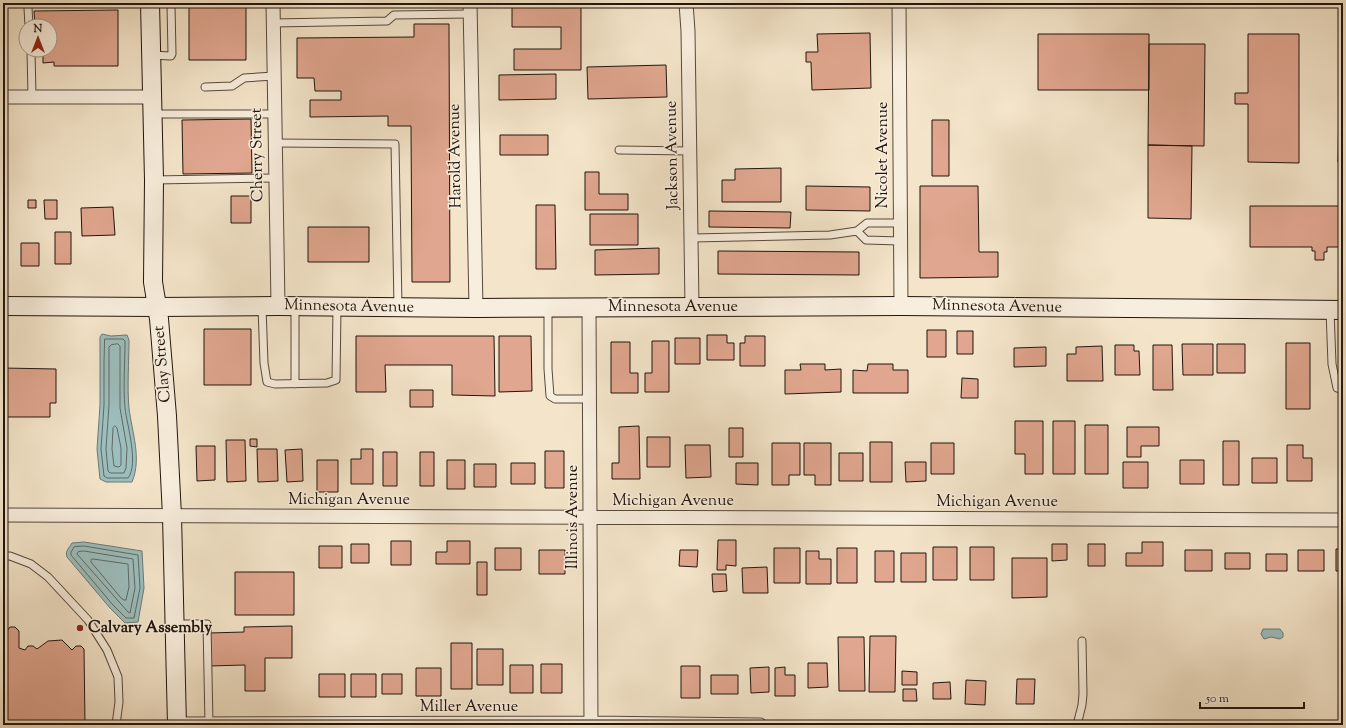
<svg xmlns="http://www.w3.org/2000/svg" width="1346" height="728" viewBox="0 0 1346 728" font-family="'Sorts Mill Goudy',serif">
  <style>
    .water { fill: #9dbebd; stroke: #6b7a77 }
    .lines { fill: none; stroke-linecap: round; stroke-linejoin: round }
    .shore { stroke: #5f6a65; stroke-width: 1 }
    .building { fill: #e0a68f; stroke: #21150d }
    .lane-casing { stroke: #56493c; stroke-width: 9 }
    .street-casing { stroke: #56493c; stroke-width: 15 }
    .secondary-casing { stroke: #21150d; stroke-width: 20 }
    .lane { stroke: #f8eedd; stroke-width: 7 }
    .street { stroke: #f8eedd; stroke-width: 13 }
    .secondary { stroke: #f8eedd; stroke-width: 18 }
    .poi-dot { fill: #8f2418; stroke: #f8eedd; stroke-width: 1.5 }
    .labels { text-anchor: middle; dominant-baseline: central; stroke-width: 3; stroke-linejoin: round; paint-order: stroke }
    .street-label { font-size: 16px; fill: #21150d; stroke: #f8eedd }
    .poi-label { font-size: 16px; font-weight: bold; fill: #21150d; stroke: #f8eedd; text-anchor: start }
  </style>
  <rect width="100%" height="100%" fill="#f4e5ca"/>
  <filter id="stains"><feTurbulence type="fractalNoise" baseFrequency=".005" numOctaves="4"/><feColorMatrix values="0 0 0 0 .2 0 0 0 0 .09 0 0 0 0 .02 0 0 0 .5 -.17"/></filter>
  <radialGradient id="worn" r=".72"><stop offset=".6" stop-color="#630" stop-opacity="0"/><stop offset="1" stop-color="#630" stop-opacity=".3"/></radialGradient>
  <path class="water" d="M102,334L111,336L127,335L129,340C129,362 127,387 129,408C132,433 142,458 132,482H106L100,479L97,449L100,405V337Z
    M84,542L142,551L144,588L138,622L125,623L110,608L67,557C65,551 69,548 72,543Z
    M1263,629H1280L1283,633V637L1280,639L1271,637L1264,639L1261,634Z"/>
  <g class="lines">
    <path class="shore" d="M105,339H123L125,341C125,363 123,386 125,408C127,425 139,464 128,478H107L104,476L101,449L104,405V363Z
      M118,344L120,346V408L127,448L126,468L124,473H110L108,471L106,449L109,405V347L111,345Z
      M115,426L117,428L121,448V465L119,467L114,466L112,449L113,428Z
      M84,546L138,555L140,588L134,618H126L113,605L71,555V552L74,547Z
      M84,551L133,559L135,588L130,613L128,612L77,554L78,552Z
      M93,559L128,564L129,587L126,600H124L121,598L91,562V560Z"/>
  </g>
  <path class="building" d="M189,3H246V60H189Z
    M567,3H581V70H514V49H561V27H512V6L567,7Z
    M118,10V66H54V62L43,63V50H50V26H35L34,11Z
    M414,24H449L450,282H412L411,126H388V116L310,117V100H341V91H315L314,78H297V38L414,37Z
    M870,33L871,88L812,90L811,62H806V52H818L817,34Z
    M1038,34H1149V90H1038Z
    M1248,34H1299V163L1248,162V104H1235V93H1248Z
    M1340,35H1343V162H1338Z
    M1149,44H1205L1204,146L1148,145Z
    M666,65L667,97L588,99L587,67Z
    M556,74V99L499,100V75Z
    M251,119L252,173L183,174L182,120Z
    M932,120H949V176H932Z
    M500,135H548V155H500Z
    M1148,145L1192,146L1191,219L1148,218Z
    M781,168V202H722V180H735V169Z
    M585,172H599V194H628V210H585Z
    M806,186L870,187V211L806,210Z
    M920,186H978L979,252H998V277L920,278Z
    M231,196H251V223H231Z
    M28,200H36V208H28Z
    M44,200H57V219H45Z
    M536,205H555L556,269H536Z
    M1250,206H1343V247H1327V252H1324V260H1315V251H1312V247H1250Z
    M113,207L115,235L82,236L81,208Z
    M709,211L791,212L790,228L709,227Z
    M590,214H638V245H590Z
    M308,227H369V262H308Z
    M55,232H71V264H55Z
    M21,243H39V266H21Z
    M659,248V274L595,275V250Z
    M718,251L859,252V275L718,274Z
    M204,329H251V385H204Z
    M927,330H946V357H927Z
    M957,331H973V354H957Z
    M707,335H727V343H734V360H707Z
    M356,336H494L495,396L452,395V365H385L386,392H356Z
    M499,336H531L532,391L499,392Z
    M745,336H765V366H740V343H745Z
    M675,338H700V364H675Z
    M652,341H669V392H645V373H652Z
    M611,342H630V373H638V393H611Z
    M1286,343H1310V409H1286Z
    M1182,344H1213V375H1183Z
    M1217,344H1245V373H1217Z
    M1115,345H1134V351H1139L1140,375H1115Z
    M1153,345H1172L1173,390H1153Z
    M1102,346L1103,381H1067V354H1076V347Z
    M1046,347V366L1014,367V348Z
    M800,364H825V370L841,369V392L785,394V370H801Z
    M868,364H893V370H908V393H853V370L867,371Z
    M3,368L56,369V403H50V417H3Z
    M962,378L978,379V398H961Z
    M410,390H433V407H410Z
    M1015,421H1043V474H1025V454H1015Z
    M1053,421H1075V474H1053Z
    M1085,425H1108V474H1085Z
    M639,426L640,479H612V463H619V427Z
    M1127,427H1159V446H1141V457H1127Z
    M729,428H743V457H729Z
    M647,437H670V467H647Z
    M250,439H257V447L250,446Z
    M226,440H245L246,481L227,482Z
    M1223,441H1239V485H1223Z
    M870,442H892V482H870Z
    M772,443H800V475H789V485H772Z
    M804,443H831V485H815V475H804Z
    M931,443H954V474H931Z
    M685,445H710L711,477L686,478Z
    M1287,445H1303V458H1312V481H1287Z
    M196,446H215V480L197,481Z
    M257,449H277L278,481L258,482Z
    M302,449L303,481L287,482L285,450Z
    M361,449H373V484H351V459H361Z
    M545,451H564V488H545Z
    M383,452H397V486H383Z
    M420,452H434V486H420Z
    M839,453H863V481H839Z
    M1252,458H1277V483H1252Z
    M317,460H338V492H317Z
    M447,460H465V489H447Z
    M1180,460H1204V484H1180Z
    M905,462H926V481L906,482Z
    M1123,462H1148V488H1123Z
    M511,463H535V484H511Z
    M736,463H758V485L736,484Z
    M474,464H496V487H474Z
    M718,540H736V566L726,565V570H717Z
    M391,541H411V565H391Z
    M447,541H470V564H436V552H447Z
    M1142,542H1163V566H1126V553H1142Z
    M351,544H369V563H351Z
    M1052,544H1067V560L1052,561Z
    M1088,544H1105V566H1088Z
    M319,546H342V568H319Z
    M933,547H957V580H933Z
    M970,547H994V580H970Z
    M495,548H521V570H495Z
    M774,548H800V583H774Z
    M837,548H857V583H837Z
    M1336,549H1343V571H1336Z
    M539,550H565V574H539Z
    M680,550H698L697,567L679,566Z
    M1185,550H1212V571H1185Z
    M1298,550H1324V571H1298Z
    M806,551H819V559H831V584H806Z
    M875,551H894V582H875Z
    M901,553H926V582H901Z
    M1225,553H1250V569H1225Z
    M1266,554H1287V571H1266Z
    M1012,558H1047V597L1012,598Z
    M477,562H487V595H477Z
    M767,567L768,593H743L742,568Z
    M235,572H294V615H235Z
    M712,574H726L727,591L713,592Z
    M292,626V658H265V691H245V665L209,666V633L244,632V627Z
    M10,627H15L19,631V648L25,650L28,646H33L37,649L48,641L62,640L72,650L76,646H81L84,649L85,725H3V637H7V631Z
    M870,636H896L895,692H869Z
    M838,637H864L865,691H839Z
    M451,643H472V689H451Z
    M477,649H503V685H477Z
    M808,663H827L828,687L808,688Z
    M541,664H562V693H541Z
    M510,665H533V693H510Z
    M681,666H700V698H681Z
    M769,667V692L751,693L750,668Z
    M785,667V675H795V696H775V668Z
    M416,668H441V696H416Z
    M902,671L917,672V685H902Z
    M319,674H345V697H319Z
    M351,674H376V697H351Z
    M382,674H402V694H382Z
    M711,675H738V694H711Z
    M1017,679H1035L1034,704H1016Z
    M966,680L986,681L985,705L965,704Z
    M950,682L951,699H933V683Z
    M903,689H916L917,701H903Z"/>
  <g class="lines">
    <g class="lane-casing">
      <path id="lane" d="M151,4L170,3L171,5L172,54L171,56L151,55
        M28,8L29,26
        M273,23L387,21L394,15L470,14
        M31,50L32,97
        M205,87L232,86L244,78L274,76
        M152,114H275
        M275,143L395,144L398,307
        M619,150L690,151
        M154,180L276,178
        M857,231L866,240L900,241
        M692,238L830,235L857,231L867,223H900
        M295,306V384
        M262,307L264,363L267,382L275,384L327,383L336,380L337,307
        M548,308V369L550,396L555,399H589
        M1330,310L1332,364L1337,388L1343,390
        M3,556H10L31,564L48,577L88,620L107,650L118,677L119,702L116,725
        M175,624H207L209,724
        M1077,725L1082,705L1083,694L1082,641"/>
    </g>
    <g class="street-casing">
      <path id="street" d="M273,3L278,306
        M470,3L476,308
        M686,3L688,31L692,307
        M899,3L901,306
        M3,97H151
        M589,308L591,725
        M3,515L1343,520
        M177,724L591,723L760,725"/>
    </g>
    <g class="secondary-casing">
      <path id="secondary" d="M150,3L154,180L153,282L159,319L167,416L172,516L177,725
        M3,306L157,307L278,306L476,308L901,306L1343,310"/>
    </g>
    <use href="#lane" class="lane"/>
    <use href="#street" class="street"/>
    <use href="#secondary" class="secondary"/>
  </g>
  <circle class="poi-dot" cx="80" cy="628" r="4"/>
  <g class="labels">
    <g class="street-label">
      <text transform="translate(258 155) rotate(-91)">Cherry Street</text>
      <text transform="translate(673 155) rotate(-91)">Jackson Avenue</text>
      <text transform="translate(883 155) rotate(-90)">Nicolet Avenue</text>
      <text transform="translate(456 156) rotate(-91)">Harold Avenue</text>
      <text transform="translate(349 307) rotate(1)">Minnesota Avenue</text>
      <text x="673" y="307">Minnesota Avenue</text>
      <text transform="translate(997 307) rotate(1)">Minnesota Avenue</text>
      <text transform="translate(163 364) rotate(-95)">Clay Street</text>
      <text x="349" y="500">Michigan Avenue</text>
      <text x="673" y="501">Michigan Avenue</text>
      <text x="997" y="502">Michigan Avenue</text>
      <text transform="translate(573 517) rotate(-90)">Illinois Avenue</text>
      <text x="469" y="707">Miller Avenue</text>
    </g>
    <g class="poi-label">
      <text x="88" y="628">Calvary Assembly</text>
    </g>
  </g>
  <rect width="1346" height="728" fill="none" stroke="#f4e5ca" stroke-width="16"/>
  <rect x="4" y="4" width="1338" height="720" fill="none" stroke="#21150d" stroke-width="2"/>
  <rect x="8" y="8" width="1330" height="712" fill="none" stroke="#21150d"/>
  <g transform="translate(38 38)"><circle r="19" fill="#f8eedd" stroke="#a2978a"/>
  <path d="M0-3L7 15L0 10L-7 15Z" fill="#8f2418"/>
  <text y="-6" font-size="11" font-weight="bold" text-anchor="middle" fill="#21150d">N</text>
  </g>
  <path d="M1200 702v6h104v-6" fill="none" stroke="#21150d" stroke-width="2"/>
  <text x="1206" y="702" font-size="12" fill="#21150d" stroke="#f8eedd" stroke-width="3" paint-order="stroke">50 m</text>
  <rect width="100%" height="100%" filter="url(#stains)"/>
  <rect width="100%" height="100%" fill="url(#worn)"/>
</svg>
